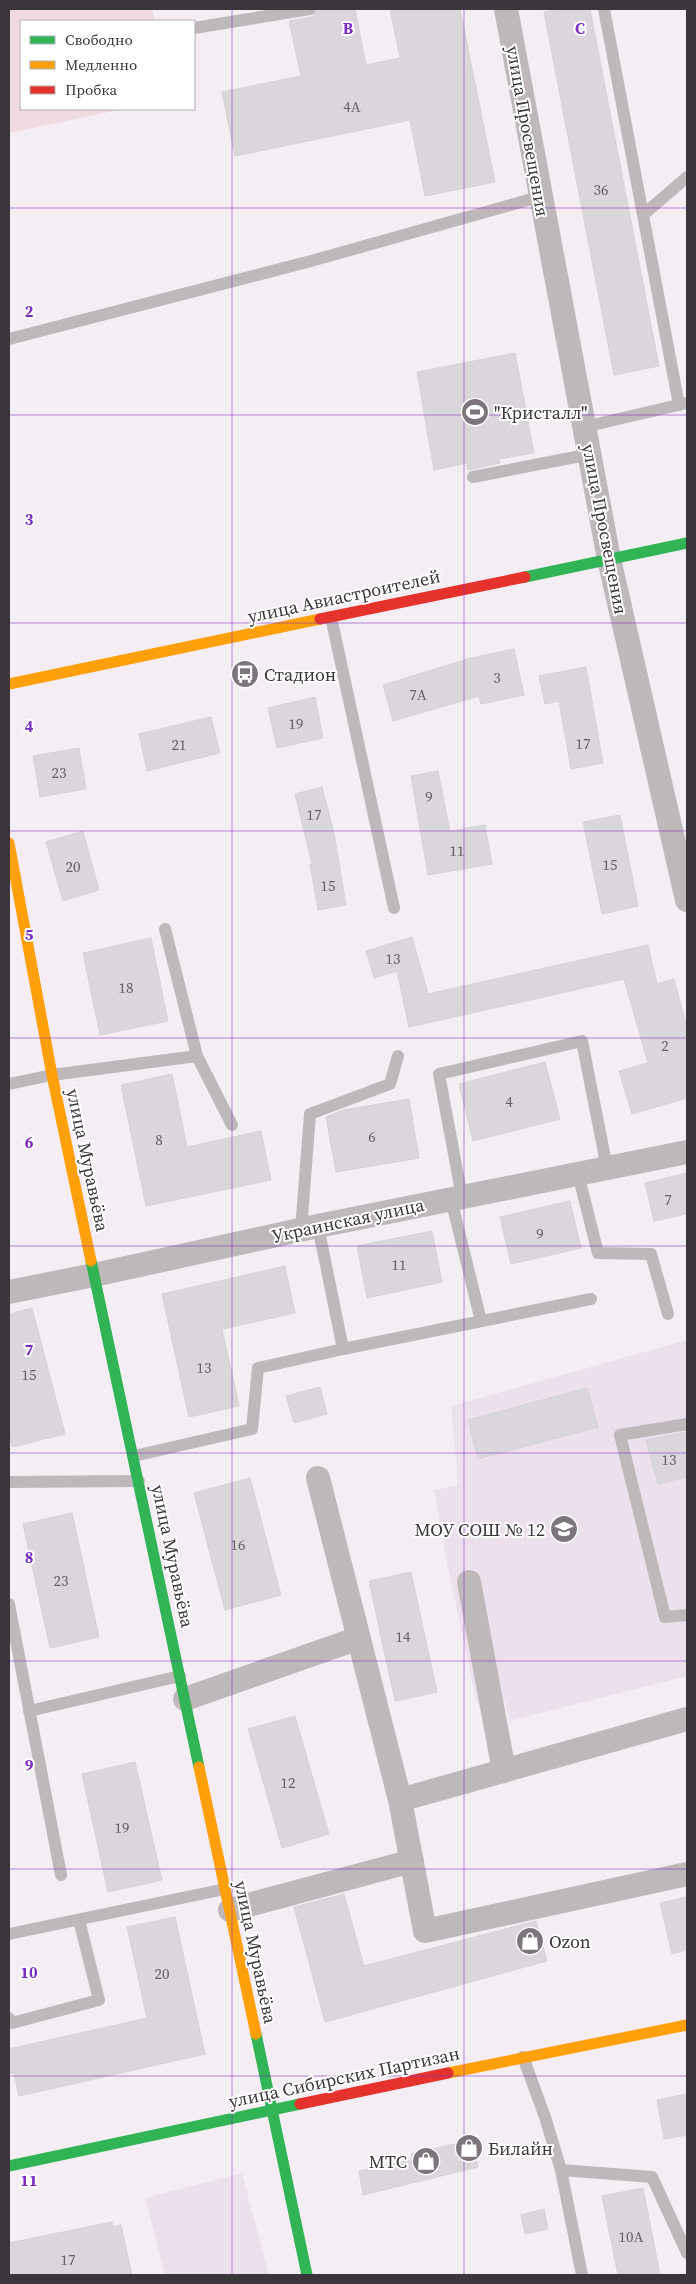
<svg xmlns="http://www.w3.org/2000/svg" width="696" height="2284" viewBox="0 0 696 2284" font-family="'Source Serif 4',serif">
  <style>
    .built { fill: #ece0ec }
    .green { fill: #efdbe0 }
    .building { fill: #dad6db; stroke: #d5d1d6 }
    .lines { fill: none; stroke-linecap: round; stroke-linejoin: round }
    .lane { stroke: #beb8bb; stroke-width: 12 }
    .street { stroke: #beb8bb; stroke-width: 24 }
    .fast { stroke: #30b455; stroke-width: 11 }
    .slow { stroke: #ff9f0a; stroke-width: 11 }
    .jam { stroke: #e5322d; stroke-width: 11 }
    .grid { fill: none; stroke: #7b2cbf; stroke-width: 1; stroke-opacity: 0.55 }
    .labels { text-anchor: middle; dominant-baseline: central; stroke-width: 4; stroke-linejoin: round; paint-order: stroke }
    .number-label { font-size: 15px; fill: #656066 }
    .street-label { font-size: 18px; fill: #3b363b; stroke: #fff }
    .poi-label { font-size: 18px; fill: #3b363b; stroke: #fff; text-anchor: start }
    .grid-label { font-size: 16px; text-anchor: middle; font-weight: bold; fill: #7b2cbf; stroke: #fff; stroke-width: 4; stroke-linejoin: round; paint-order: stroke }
  </style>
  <rect width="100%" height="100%" fill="#f4eef4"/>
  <path class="built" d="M687,1340V1676L510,1721L504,1699L477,1704L448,1568L434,1490L458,1485L451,1406Z
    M242,2173L269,2275H165L145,2198Z"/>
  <path class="green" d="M9,9H152L156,21H21V109H123L9,133Z"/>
  <path class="building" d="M318,9H355L366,65L400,58L390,9H460L495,182L425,196L410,120L235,156L222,92L301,76L289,21L312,17Z
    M560,9H590L659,366L614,375L544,12Z
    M515,353L534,453L499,459L500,463L468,470L467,463L434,470L417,372Z
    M514,649L524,695L481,704L479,696L393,721L383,685L471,658Z
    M586,667L603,763L571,769L559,701L545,704L539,676Z
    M315,697L323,738L277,748L268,708Z
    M211,717L220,753L147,771L139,734Z
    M79,748L86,789L40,797L33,756Z
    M438,771L450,831L485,825L492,864L428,875L411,776Z
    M322,787L334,833L346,905L318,910L310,864H312L295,794Z
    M620,815L638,906L602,914L583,822Z
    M83,831L99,890L63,901L46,842Z
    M412,937L428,994L648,945L657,984L674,979L687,1027V1098L632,1114L619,1071L648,1063L624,979L409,1027L397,971L374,978L366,951Z
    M151,938L168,1021L100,1035L83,953Z
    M545,1062L560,1119L473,1141L459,1084Z
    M172,1074L187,1147L261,1131L271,1180L146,1206L121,1085Z
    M409,1099L419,1158L336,1172L326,1117L343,1110Z
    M687,1173V1214L654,1221L645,1183Z
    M570,1201L581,1248L511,1264L500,1217Z
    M432,1231L442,1282L367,1298L357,1246Z
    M285,1266L295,1313L222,1329L239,1406L189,1417L162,1294Z
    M32,1308L65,1434L12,1447L9,1434V1314Z
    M320,1387L327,1414L294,1423L286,1396Z
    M587,1388L598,1427L478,1459L468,1420Z
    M687,1432V1477L658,1484L646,1440Z
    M250,1478L281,1595L225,1610L194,1493Z
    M72,1513L99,1637L50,1648L23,1524Z
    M411,1572L437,1692L395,1701L369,1581Z
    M295,1716L329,1834L282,1848L248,1729Z
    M135,1762L162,1880L108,1892L82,1774Z
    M344,1894L364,1966L536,1921L547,1961L325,2022L294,1907Z
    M687,1897V1950L672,1954L660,1903Z
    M175,1917L205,2054L19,2096L14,2073L9,2074V2049L147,2018L127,1927Z
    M687,2094V2135L664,2139L657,2100Z
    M472,2140L478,2167L363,2195L359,2171L412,2160L411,2154Z
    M643,2188L660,2275H618L602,2196Z
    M544,2209L548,2229L525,2234L521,2215Z
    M112,2222L113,2227L121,2225L132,2275H9V2243Z"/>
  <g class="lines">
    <path class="lane" d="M604,9L679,405
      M194,28L310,9
      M643,215L687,177
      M9,339L311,261L539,197
      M584,427L687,403
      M473,477L591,454
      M331,617L394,908
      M165,929L197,1056
      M9,1084L52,1075L197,1056L232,1125
      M578,1174L598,1253L651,1254L668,1314
      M462,1197L439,1074L582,1041L607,1168
      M451,1199L481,1321
      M301,1230L310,1114L390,1084L398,1056
      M343,1349L591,1299
      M687,1424L620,1435L665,1617L687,1615
      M134,1456L252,1429L258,1368L343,1349L318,1226
      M9,1482L139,1481
      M9,1604L61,1875
      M29,1711L180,1676
      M9,1934L225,1889
      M9,2018L12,2023L99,2000L79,1920
      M523,2057L545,2117L561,2170L582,2275
      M561,2170L652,2177L687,2253"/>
    <path class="street" d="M506,9L609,559L687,900
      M9,1292L94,1275L318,1226L687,1152
      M318,1478L400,1800L425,1931L687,1874
      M469,1582L504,1771
      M185,1699L359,1638
      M400,1800L687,1719
      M230,1910L412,1861"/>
    <path class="fast" d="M525,577L687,543
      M91,1261L199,1767
      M256,2034L307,2275
      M9,2166L300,2104"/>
    <path class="slow" d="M9,684L320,619
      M9,843L52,1075L91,1261
      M199,1767L256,2034
      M448,2073L687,2025"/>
    <path class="jam" d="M320,619L525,577
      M300,2104L448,2073"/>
  </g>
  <path class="grid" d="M232,9V2275M464,9V2275M9,208H687M9,415H687M9,623H687M9,831H687M9,1038H687M9,1246H687M9,1453H687M9,1661H687M9,1869H687M9,2076H687"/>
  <defs>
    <g id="stadium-disc" transform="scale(1.4375)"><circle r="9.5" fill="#7c767c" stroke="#fff"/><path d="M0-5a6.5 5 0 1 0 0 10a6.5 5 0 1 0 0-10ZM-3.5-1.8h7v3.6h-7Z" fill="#fff"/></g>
    <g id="bus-disc" transform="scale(1.4375)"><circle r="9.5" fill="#7c767c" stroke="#fff"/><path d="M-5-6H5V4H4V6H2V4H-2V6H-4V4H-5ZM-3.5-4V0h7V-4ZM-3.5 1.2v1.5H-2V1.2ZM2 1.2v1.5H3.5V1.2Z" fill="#fff"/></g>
    <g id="school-disc" transform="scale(1.4375)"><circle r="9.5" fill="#7c767c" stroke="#fff"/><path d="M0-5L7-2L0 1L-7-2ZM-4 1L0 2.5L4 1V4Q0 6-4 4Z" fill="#fff"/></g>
    <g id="shop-disc" transform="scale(1.4375)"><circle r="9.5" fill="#7c767c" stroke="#fff"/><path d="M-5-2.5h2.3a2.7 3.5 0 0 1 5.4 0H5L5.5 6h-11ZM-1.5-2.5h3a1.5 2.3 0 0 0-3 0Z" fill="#fff"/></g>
  </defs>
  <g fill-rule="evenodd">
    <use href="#stadium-disc" x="475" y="412"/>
    <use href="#bus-disc" x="245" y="674"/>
    <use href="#school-disc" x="564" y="1529"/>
    <use href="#shop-disc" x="530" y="1941"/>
    <use href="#shop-disc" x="469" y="2148"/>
    <use href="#shop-disc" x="426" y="2161"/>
  </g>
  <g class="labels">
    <g class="number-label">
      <text x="352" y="106">4А</text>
      <text x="601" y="189">36</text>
      <text x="497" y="677">3</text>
      <text x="418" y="694">7А</text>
      <text x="296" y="723">19</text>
      <text x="583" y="743">17</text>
      <text x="179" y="744">21</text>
      <text x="59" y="772">23</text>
      <text x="429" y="796">9</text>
      <text x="314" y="814">17</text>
      <text x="457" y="850">11</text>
      <text x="610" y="864">15</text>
      <text x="73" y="866">20</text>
      <text x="328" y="885">15</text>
      <text x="393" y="958">13</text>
      <text x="126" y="987">18</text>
      <text x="665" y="1045">2</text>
      <text x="509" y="1101">4</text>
      <text x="372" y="1136">6</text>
      <text x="159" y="1139">8</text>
      <text x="668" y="1199">7</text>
      <text x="540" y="1233">9</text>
      <text x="399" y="1264">11</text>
      <text x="204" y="1367">13</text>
      <text x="29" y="1374">15</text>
      <text x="669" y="1459">13</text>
      <text x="238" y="1544">16</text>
      <text x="61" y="1580">23</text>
      <text x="403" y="1636">14</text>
      <text x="288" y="1782">12</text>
      <text x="122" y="1827">19</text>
      <text x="162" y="1973">20</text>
      <text x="631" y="2236">10А</text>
      <text x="68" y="2259">17</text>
    </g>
    <g class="street-label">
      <text transform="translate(528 131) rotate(80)">улица Просвещения</text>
      <text transform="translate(605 529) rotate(79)">улица Просвещения</text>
      <text transform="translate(344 596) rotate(-12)">улица Авиастроителей</text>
      <text transform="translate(88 1160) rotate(78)">улица Муравьёва</text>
      <text transform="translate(348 1220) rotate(-12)">Украинская улица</text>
      <text transform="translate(173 1556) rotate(78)">улица Муравьёва</text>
      <text transform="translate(256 1952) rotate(78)">улица Муравьёва</text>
      <text transform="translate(344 2077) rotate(-12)">улица Сибирских Партизан</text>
    </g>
    <g class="poi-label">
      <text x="494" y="412">"Кристалл"</text>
      <text x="264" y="674">Стадион</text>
      <text x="545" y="1529" text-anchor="end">МОУ СОШ № 12</text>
      <text x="549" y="1941">Ozon</text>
      <text x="488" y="2148">Билайн</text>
      <text x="407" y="2161" text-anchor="end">МТС</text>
    </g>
  </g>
  <g class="grid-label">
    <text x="348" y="34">B</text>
    <text x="580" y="34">C</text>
    <text x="29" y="317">2</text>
    <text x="29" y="525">3</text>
    <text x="29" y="732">4</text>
    <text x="29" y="940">5</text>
    <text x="29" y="1148">6</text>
    <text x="29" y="1355">7</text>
    <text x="29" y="1563">8</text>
    <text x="29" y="1771">9</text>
    <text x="29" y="1978">10</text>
    <text x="29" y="2186">11</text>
  </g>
  <rect width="696" height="2284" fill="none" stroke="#3b363b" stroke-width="20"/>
  <rect x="20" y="20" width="175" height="90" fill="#ffffff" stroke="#b1afb1"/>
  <rect x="30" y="36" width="25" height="8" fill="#30b455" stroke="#b1afb1"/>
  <text x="65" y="45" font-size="15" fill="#3b363b">Свободно</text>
  <rect x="30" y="61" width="25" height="8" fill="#ff9f0a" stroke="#b1afb1"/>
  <text x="65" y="70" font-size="15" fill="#3b363b">Медленно</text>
  <rect x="30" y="86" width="25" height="8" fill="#e5322d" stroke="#b1afb1"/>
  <text x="65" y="95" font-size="15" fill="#3b363b">Пробка</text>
</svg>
